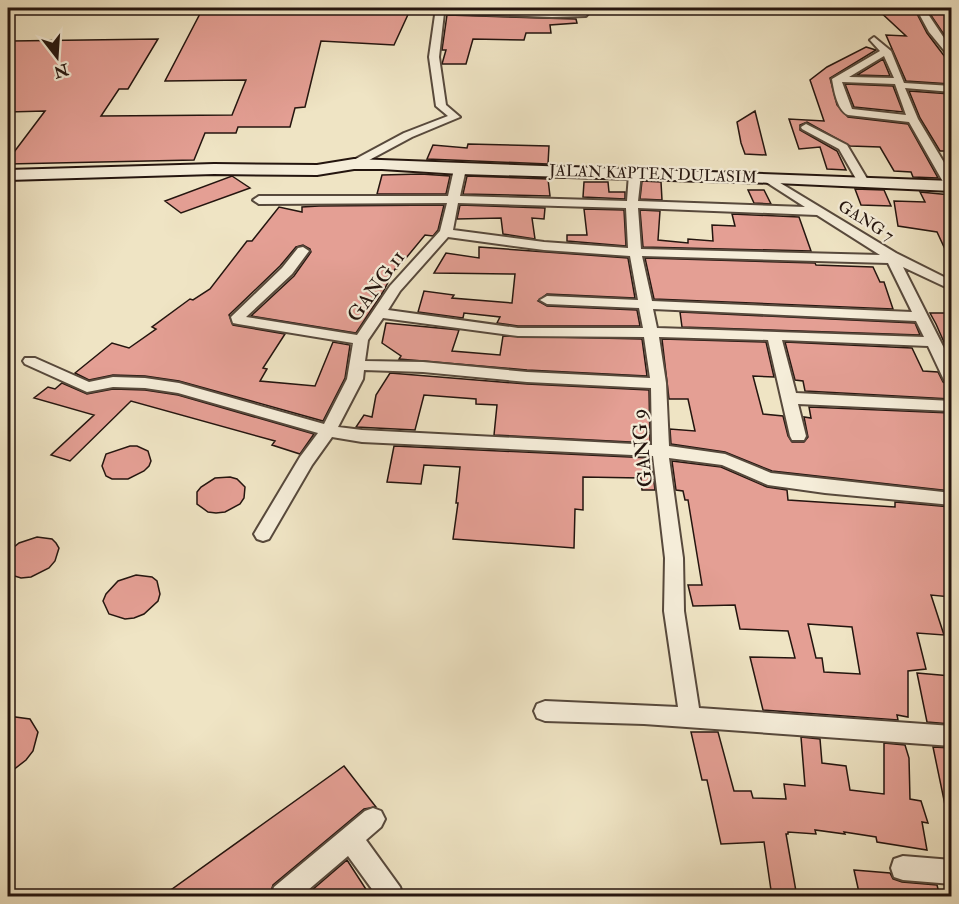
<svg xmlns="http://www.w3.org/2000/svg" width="959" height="904" viewBox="0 0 959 904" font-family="'IM FELL Double Pica',serif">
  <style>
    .building { fill: #e49f94; stroke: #24150f; stroke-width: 1.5; fill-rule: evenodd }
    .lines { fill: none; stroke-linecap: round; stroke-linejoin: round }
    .street-casing { stroke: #57493c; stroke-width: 4 }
    .secondary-casing { stroke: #24150f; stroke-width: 4 }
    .street { fill: #f5edd9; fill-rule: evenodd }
    .secondary { fill: #f5edd9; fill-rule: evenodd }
    .labels { text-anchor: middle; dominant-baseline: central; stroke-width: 4.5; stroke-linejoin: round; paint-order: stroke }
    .far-street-label { font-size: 16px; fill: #24150f; stroke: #f5edd9 }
    .street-label { font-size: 20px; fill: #24150f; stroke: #f5edd9 }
  </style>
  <rect width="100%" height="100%" fill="#efe4c4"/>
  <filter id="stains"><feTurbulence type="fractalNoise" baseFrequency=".00333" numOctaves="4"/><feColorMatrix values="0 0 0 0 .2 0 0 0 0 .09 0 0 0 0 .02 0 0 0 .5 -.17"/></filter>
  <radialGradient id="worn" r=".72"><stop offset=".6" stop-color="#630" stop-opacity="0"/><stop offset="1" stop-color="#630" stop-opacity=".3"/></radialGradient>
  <path class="building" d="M203,8H411L394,45L321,41L305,107L295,108L290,127H238L236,133H205L194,160L8,164V160L45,111L8,112V45L11,41L158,39L128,89H119L101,116L232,115L246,80L165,81Z
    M876,8H914L927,33L951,65V84L906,81L886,35L906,36Z
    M926,8H951V45Z
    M447,15L576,19L577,23L550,25L551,33H526L524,40L473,39L466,64H442L446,50H442Z
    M866,47L876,50L830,78L837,105L848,117L908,124L938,178L913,177L911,172L894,171L880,147L850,146L807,122L800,125V130L837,151L846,170L827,169L820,147L799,149L789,119L824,121L810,80L827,67Z
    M883,59L890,76L857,75Z
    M845,84L893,86L903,112L854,107Z
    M909,91L951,94V151H940L920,118Z
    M755,111L766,155L745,154L741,143L737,122Z
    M468,144L549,146L548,164L427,159L433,145L467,148Z
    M421,174L450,176L446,194H377L382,175Z
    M232,176L250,188L181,213L165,201Z
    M467,176L548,179L550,196L463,194Z
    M642,181L661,182L662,200L640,199Z
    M584,182H608L609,192H625V199L583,197Z
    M855,189L884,190L891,206L861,205Z
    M748,190H764L771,204L754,203Z
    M920,192L951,195V262L937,232L898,226L894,201L925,202Z
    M444,205L438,230L433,236L425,235L397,269H395L383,292L356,333L251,316L294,276L311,252L310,249L303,245L296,247L280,266L229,315L233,325L285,334L263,368L267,369L260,381L315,386L333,342L350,345L345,378L323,421L179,381L145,376L113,375L89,380L75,373L112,343L129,348L156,329L152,327L190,299L193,300L210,289L247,241H252L279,207L302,212V207L319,206Z
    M460,205L545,208L544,219L532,218L535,239L503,234L501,218L457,219Z
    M584,209L624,210L626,246L567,241V235H587Z
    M640,210L660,211L658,240L688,243V239L713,241L712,225L735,226L732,214L799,217L811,251L643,247Z
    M479,247L628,258L635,298L547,294L538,301L547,306L637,310L640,326H518L497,323L500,317L464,313L463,318L418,312L424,291L454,295L452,298L512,303L515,274L434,273L446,253L479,258Z
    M645,258L815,263L816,265L873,267L880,282H884L893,309L654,299Z
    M680,312L915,323L920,335L682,327Z
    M930,313H951V358L936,324Z
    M386,323L459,330L452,351L500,355L503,336L642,339L647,376L527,370L399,359L401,356L382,343Z
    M662,339L766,342L774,377L753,376L763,414L783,416L788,436L792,442H804L808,437L804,417L811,418L809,407L951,413V491L772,471L725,452L671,444L670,429L695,431L688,399H669Z
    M785,342L912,348L923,371L938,372L943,382L951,387V399L805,391L803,381L795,380Z
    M390,373L527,384L649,390L650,443L494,435L497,405L476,404V399L424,395L415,430L356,427L364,415L372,417L376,395Z
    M62,383L87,394L113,389L145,390L178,395L314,434L300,454L272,445L275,441L131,401L70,461L51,455L94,415L34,398L48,387L55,389Z
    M130,446H137L148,451L151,461L149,466L144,471L128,479H112L106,476L102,466L106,454Z
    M394,446L651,458L655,490H642L641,478L583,477V510L575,509L574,548L453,539L458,503H456L460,467L424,465L421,484L387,482Z
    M672,461L721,467L767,487L787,490L788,500L895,507V502L951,507V597L931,595L944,635L917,633L926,669L908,671V717L897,715L898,720L763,710L750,657L795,658L788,631L740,629L735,605L693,606L688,585H702L688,500H685L683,491L676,490ZM808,624L852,627L860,674L824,672L822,658H816Z
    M230,477L237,479L245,487L244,498L240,504L225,512L216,513L208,512L197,504V492L201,487L215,478Z
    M37,537L52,539L56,543L59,548L55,561L49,568L31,577L21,578L8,574V552L19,543Z
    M136,575L152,577L157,581L160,594L158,601L144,614L134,618L125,619L109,614L103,601L106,594L118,581Z
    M917,673L951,676V724L927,722Z
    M8,716L30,719L38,732L33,751L26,760L8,774Z
    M691,732H718L734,791H751L753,798L786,799L784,784L805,786L801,737L820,739L822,763L846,766L850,790L884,794V743L905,745L909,758L910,799L921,801L928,823L922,822L927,850L877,842L876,837L844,832L845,834L815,830L816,834L788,832V834H786L797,897H772L764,842L721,844L707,780H702Z
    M933,747L951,748V804L945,805Z
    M344,766L376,807L364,809L273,885L269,897H161Z
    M347,860L371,897H304Z
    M854,870L890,873L893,879L902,882L937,885L940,897H860Z"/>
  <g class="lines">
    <g class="street-casing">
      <path id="street" d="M436,8L583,12L585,8H593L586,16L552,17L444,13L439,57L446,105L460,117L412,137L358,166H350V162L404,133L448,116L436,106L429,57Z
        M916,8H924L952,50V60L929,32Z
        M874,37L891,51L904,83L952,86V92L905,88L918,119L952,176V190L946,187L909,122L848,115C837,110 834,90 832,79L880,51L870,40ZM884,56L894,78L849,77ZM842,82L895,84L906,115L852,109Z
        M806,124L847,145L869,182L867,184H859L839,149L802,129L801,127Z
        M460,166L466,169L460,196L627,201L629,174L635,171L641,174L638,201L805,207L763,180V176L767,175L896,253L952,281V290L903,267L952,364V385L944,380L928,346L782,340L796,393L952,401V411L798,404L806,436L804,440H792L790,436L768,340L659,337L666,383L669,446L725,454L771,473L952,493V505L825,493L768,485L722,465L669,458L683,558L684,611L699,708L952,726V746L644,724L545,721L537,718L534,711L537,704L545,701L678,707L664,611L665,558L653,456L362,442L332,437L312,465L269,539L263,541L257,539L254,534L300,457L318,433L178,393L145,388L113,387L87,392L25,364L23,361L25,358H35L89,382L113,377L145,378L179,383L324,424L347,379L353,343L238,324L233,323L231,317L282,268L298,248L303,247L309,251L292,274L246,317L357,335L390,286L440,231L447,203L259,204L253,200L259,196H448L454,169ZM458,203L626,208L628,248L544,242L453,230ZM638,208L817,215L880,255L641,249ZM448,237L544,250L630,256L638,300L547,296L540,300L547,304L639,308L643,328H518L388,310L400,291ZM642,256L888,263L912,312L652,301ZM653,309L916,321L924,337L657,328ZM383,318L518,336L644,337L650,378L527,372L423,362L365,361L368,340ZM364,370L423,372L527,382L651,388L652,445L362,430L338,427L363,379Z
        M373,808L381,811L385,819L381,827L366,840L400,887L403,896H377L348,856L301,896H271L274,887L365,811Z
        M903,856L952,860V884L903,880L894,877L891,868L894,859Z"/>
    </g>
    <g class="secondary-casing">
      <path id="secondary" d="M354,159L952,181V191L776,183L460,174L382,169H354L317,175L214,174L8,180V170L214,164L317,165Z"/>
    </g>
    <use href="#street" class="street"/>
    <use href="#secondary" class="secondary"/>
  </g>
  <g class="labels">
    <g class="far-street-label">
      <text transform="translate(653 174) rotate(2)">JALAN KAPTEN DULASIM</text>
      <text transform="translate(866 221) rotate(32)">GANG 7</text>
    </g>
    <g class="street-label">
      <text transform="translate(376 286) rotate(-54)">GANG 11</text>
      <text transform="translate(642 448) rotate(-95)">GANG 9</text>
    </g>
  </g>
  <rect width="959" height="904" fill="none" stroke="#efe4c4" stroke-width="30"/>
  <rect x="9" y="9" width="941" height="886" fill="none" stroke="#24150f" stroke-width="3"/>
  <rect x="15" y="15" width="929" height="874" fill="none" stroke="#24150f" stroke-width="1.5"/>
  <g transform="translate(57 57) rotate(163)" stroke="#f5edd9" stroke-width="4.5" paint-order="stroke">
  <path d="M0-4.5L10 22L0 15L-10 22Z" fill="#24150f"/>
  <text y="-9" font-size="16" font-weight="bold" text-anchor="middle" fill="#24150f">N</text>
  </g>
  <rect width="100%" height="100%" filter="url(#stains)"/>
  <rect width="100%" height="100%" fill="url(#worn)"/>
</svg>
